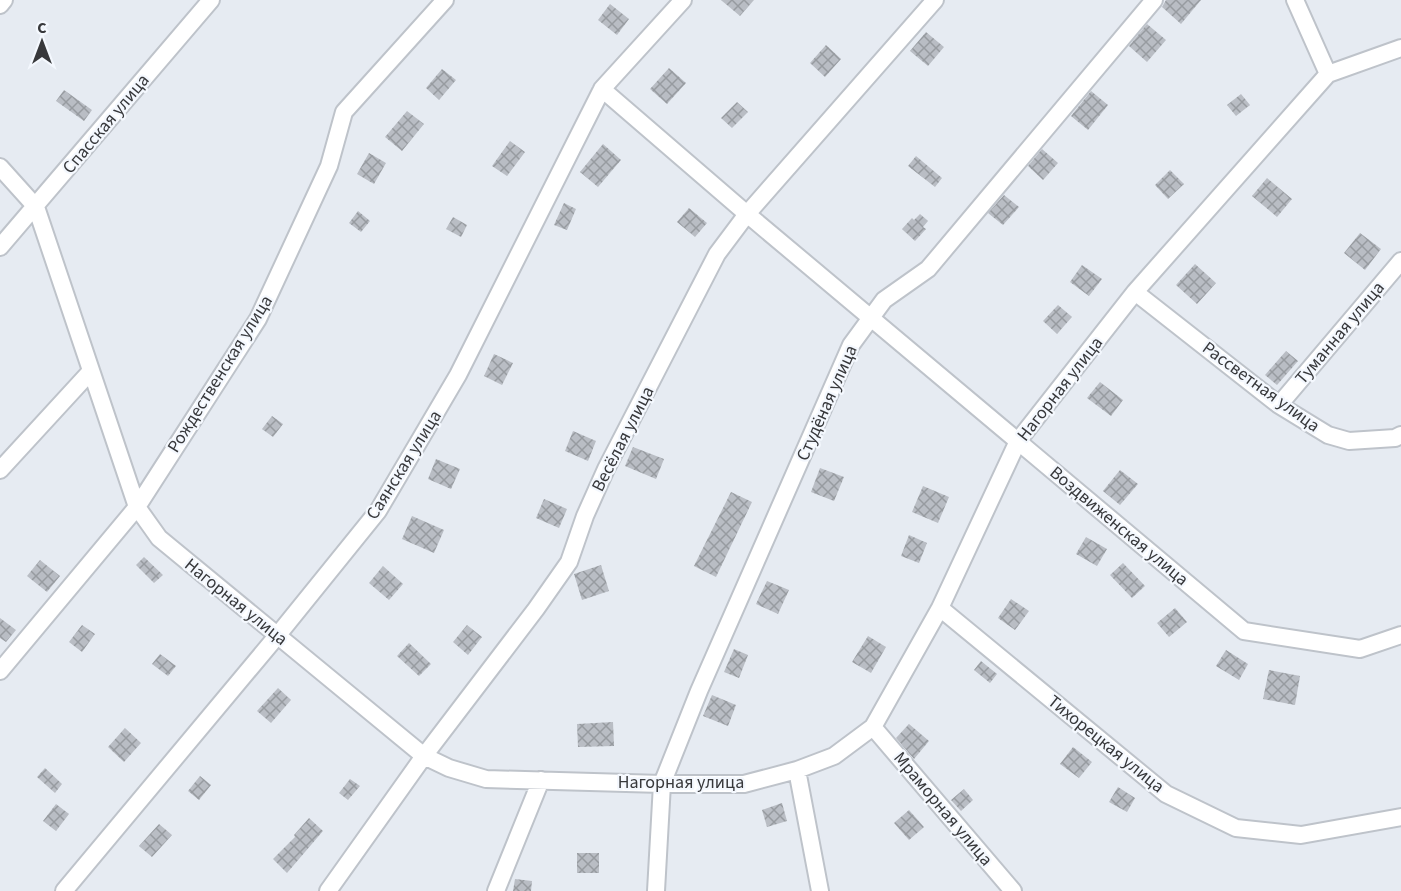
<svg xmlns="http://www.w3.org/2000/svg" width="1401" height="891" viewBox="0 0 1401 891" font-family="'Source Sans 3',sans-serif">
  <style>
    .building { fill: url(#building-cross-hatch) }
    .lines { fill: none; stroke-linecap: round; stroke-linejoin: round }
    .minor-casing { stroke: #bec3ca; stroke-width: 20 }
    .minor { stroke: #fff; stroke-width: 16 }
    .labels { text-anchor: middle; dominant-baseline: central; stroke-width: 4.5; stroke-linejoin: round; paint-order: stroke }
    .street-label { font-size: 18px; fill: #37383b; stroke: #f4f8fe }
  </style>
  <defs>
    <pattern id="building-cross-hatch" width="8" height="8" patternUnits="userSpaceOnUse" patternTransform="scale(1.5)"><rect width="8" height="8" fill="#b9bdc4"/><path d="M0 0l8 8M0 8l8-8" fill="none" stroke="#979ba0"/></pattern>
  </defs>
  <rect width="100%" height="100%" fill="#e6ebf2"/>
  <path class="building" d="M721,0H754L740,16Z
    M1166,0H1201L1181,24L1162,7Z
    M610,4L629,19L617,35L598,20Z
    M1147,24L1166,40L1147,62L1129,46Z
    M926,32L944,47L928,66L910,51Z
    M826,45L841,59L825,77L810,63Z
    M669,68L686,83L667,104L650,89Z
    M442,69L456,80L439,100L426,88Z
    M64,90L92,110L84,121L56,101Z
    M1091,91L1108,105L1088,130L1071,116Z
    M1241,94L1250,105L1236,116L1227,105Z
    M737,102L748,112L732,128L721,118Z
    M407,111L424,124L402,151L385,137Z
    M510,141L525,152L507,176L492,166Z
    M603,144L621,160L598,187L580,172Z
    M1042,149L1058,163L1043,180L1028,166Z
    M369,153L386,163L374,184L357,174Z
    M916,156L942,178L935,187L908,166Z
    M1170,170L1184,184L1168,199L1155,185Z
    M1267,178L1292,199L1277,217L1252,196Z
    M1004,195L1019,207L1003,225L988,213Z
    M564,203L576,209L567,230L554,225Z
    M689,208L707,223L695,237L677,222Z
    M358,211L370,221L361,232L349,223Z
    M920,214L928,221L923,227L926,229L915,241L902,229L912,218L914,220Z
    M453,217L467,225L461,237L446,229Z
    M1360,233L1381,249L1365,270L1344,253Z
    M1195,264L1216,283L1197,304L1176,285Z
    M1082,265L1102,279L1089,296L1070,282Z
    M1058,305L1072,317L1057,334L1043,321Z
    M1286,351L1298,361L1277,385L1265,375Z
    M494,354L513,363L502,385L484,376Z
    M1100,382L1123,400L1111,416L1087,398Z
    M272,416L283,424L273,437L262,429Z
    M573,431L596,441L588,461L565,451Z
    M633,447L664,459L656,479L625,466Z
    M436,459L460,469L451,489L428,479Z
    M820,468L844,477L834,501L811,492Z
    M1120,470L1138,484L1120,505L1103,491Z
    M923,486L949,497L938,523L912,512Z
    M731,492L752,502L716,577L694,566Z
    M544,499L567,509L559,528L536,518Z
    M412,516L444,530L434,553L402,539Z
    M909,535L927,543L919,563L901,556Z
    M1086,537L1107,549L1097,566L1076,554Z
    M144,557L163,575L154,583L136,565Z
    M40,560L60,576L47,592L27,576Z
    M1123,563L1145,586L1132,598L1110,575Z
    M601,565L609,591L582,600L574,574Z
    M383,566L403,584L389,600L369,583Z
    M767,581L789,590L778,614L756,604Z
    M1011,599L1029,611L1015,630L998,618Z
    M1175,608L1187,622L1169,637L1157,623Z
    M0,618L16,630L6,642L0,638Z
    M82,625L95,634L82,652L69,642Z
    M467,625L482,637L468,655L453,642Z
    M868,636L886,647L871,673L852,662Z
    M409,643L431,664L419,676L397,656Z
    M734,649L748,655L739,678L724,672Z
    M1226,650L1248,664L1239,680L1216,666Z
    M160,654L176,666L168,676L152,664Z
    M981,661L997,674L990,683L974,670Z
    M1269,670L1300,676L1295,705L1263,699Z
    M278,688L291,700L271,723L257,711Z
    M712,695L736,705L728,726L703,716Z
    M613,722L614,746L578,747L577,724Z
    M909,724L929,741L914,759L896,738Z
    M125,728L141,743L124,762L108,747Z
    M1073,747L1092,762L1079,778L1060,764Z
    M45,768L62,784L55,793L37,777Z
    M200,776L211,785L199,800L188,791Z
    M350,779L360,786L348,800L339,793Z
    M1118,787L1135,798L1127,812L1109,802Z
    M964,789L973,800L961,811L951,800Z
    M782,803L787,821L767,827L762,810Z
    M56,804L69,814L56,831L43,821Z
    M909,810L924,827L909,840L894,823Z
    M309,818L323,831L287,873L273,859L295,837L294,835Z
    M159,824L172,835L152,857L139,846Z
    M577,853H599V873H577Z
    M515,879L532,881L531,891H513Z"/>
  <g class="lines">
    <g class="minor-casing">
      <path id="minor" d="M1295,0L1328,74
        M0,5L4,0
        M602,89L747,214L1244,631L1360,649L1401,635
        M0,167L36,207L137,507L159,538L424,756L449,768L486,779L662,784H744L797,770L834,756L873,727L940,608L1018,441L1135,292L1328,74L1401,48
        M0,247L211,0
        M1135,292L1279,405L1328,435L1349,441L1395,438L1401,435
        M1279,405L1401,261
        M0,470L91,371
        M940,608L1166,794L1236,828L1301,835L1401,817
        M0,671L137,507L258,319L329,166L344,112L445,0
        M873,727L1013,891
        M797,770L820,891
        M64,891L277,636L378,511L458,375L602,89L683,0
        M328,891L424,756L536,609L569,562L585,516L606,469L717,254L747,214L935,0
        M496,891L541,780
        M656,891L662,784L699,691L851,345L884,300L928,269L1154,0"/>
    </g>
    <use href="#minor" class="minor"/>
  </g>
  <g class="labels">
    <g class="street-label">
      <text transform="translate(106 124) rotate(-50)">Спасская улица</text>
      <text transform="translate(1340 333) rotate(-50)">Туманная улица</text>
      <text transform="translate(220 374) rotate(-58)">Рождественская улица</text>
      <text transform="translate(1261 387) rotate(36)">Рассветная улица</text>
      <text transform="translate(1060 389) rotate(-52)">Нагорная улица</text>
      <text transform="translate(827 403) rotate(-66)">Студёная улица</text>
      <text transform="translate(623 439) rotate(-63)">Весёлая улица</text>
      <text transform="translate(404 465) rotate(-58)">Саянская улица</text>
      <text transform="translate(1119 526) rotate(40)">Воздвиженская улица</text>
      <text transform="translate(236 602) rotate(39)">Нагорная улица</text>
      <text transform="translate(1106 744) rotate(39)">Тихорецкая улица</text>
      <text x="681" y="782">Нагорная улица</text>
      <text transform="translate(943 809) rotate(50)">Мраморная улица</text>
    </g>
  </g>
  <g transform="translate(42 42)" stroke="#f4f8fe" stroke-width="4.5" paint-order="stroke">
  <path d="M0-4.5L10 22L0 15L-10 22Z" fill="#37383b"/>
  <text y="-9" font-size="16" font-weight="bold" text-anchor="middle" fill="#37383b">С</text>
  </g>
</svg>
